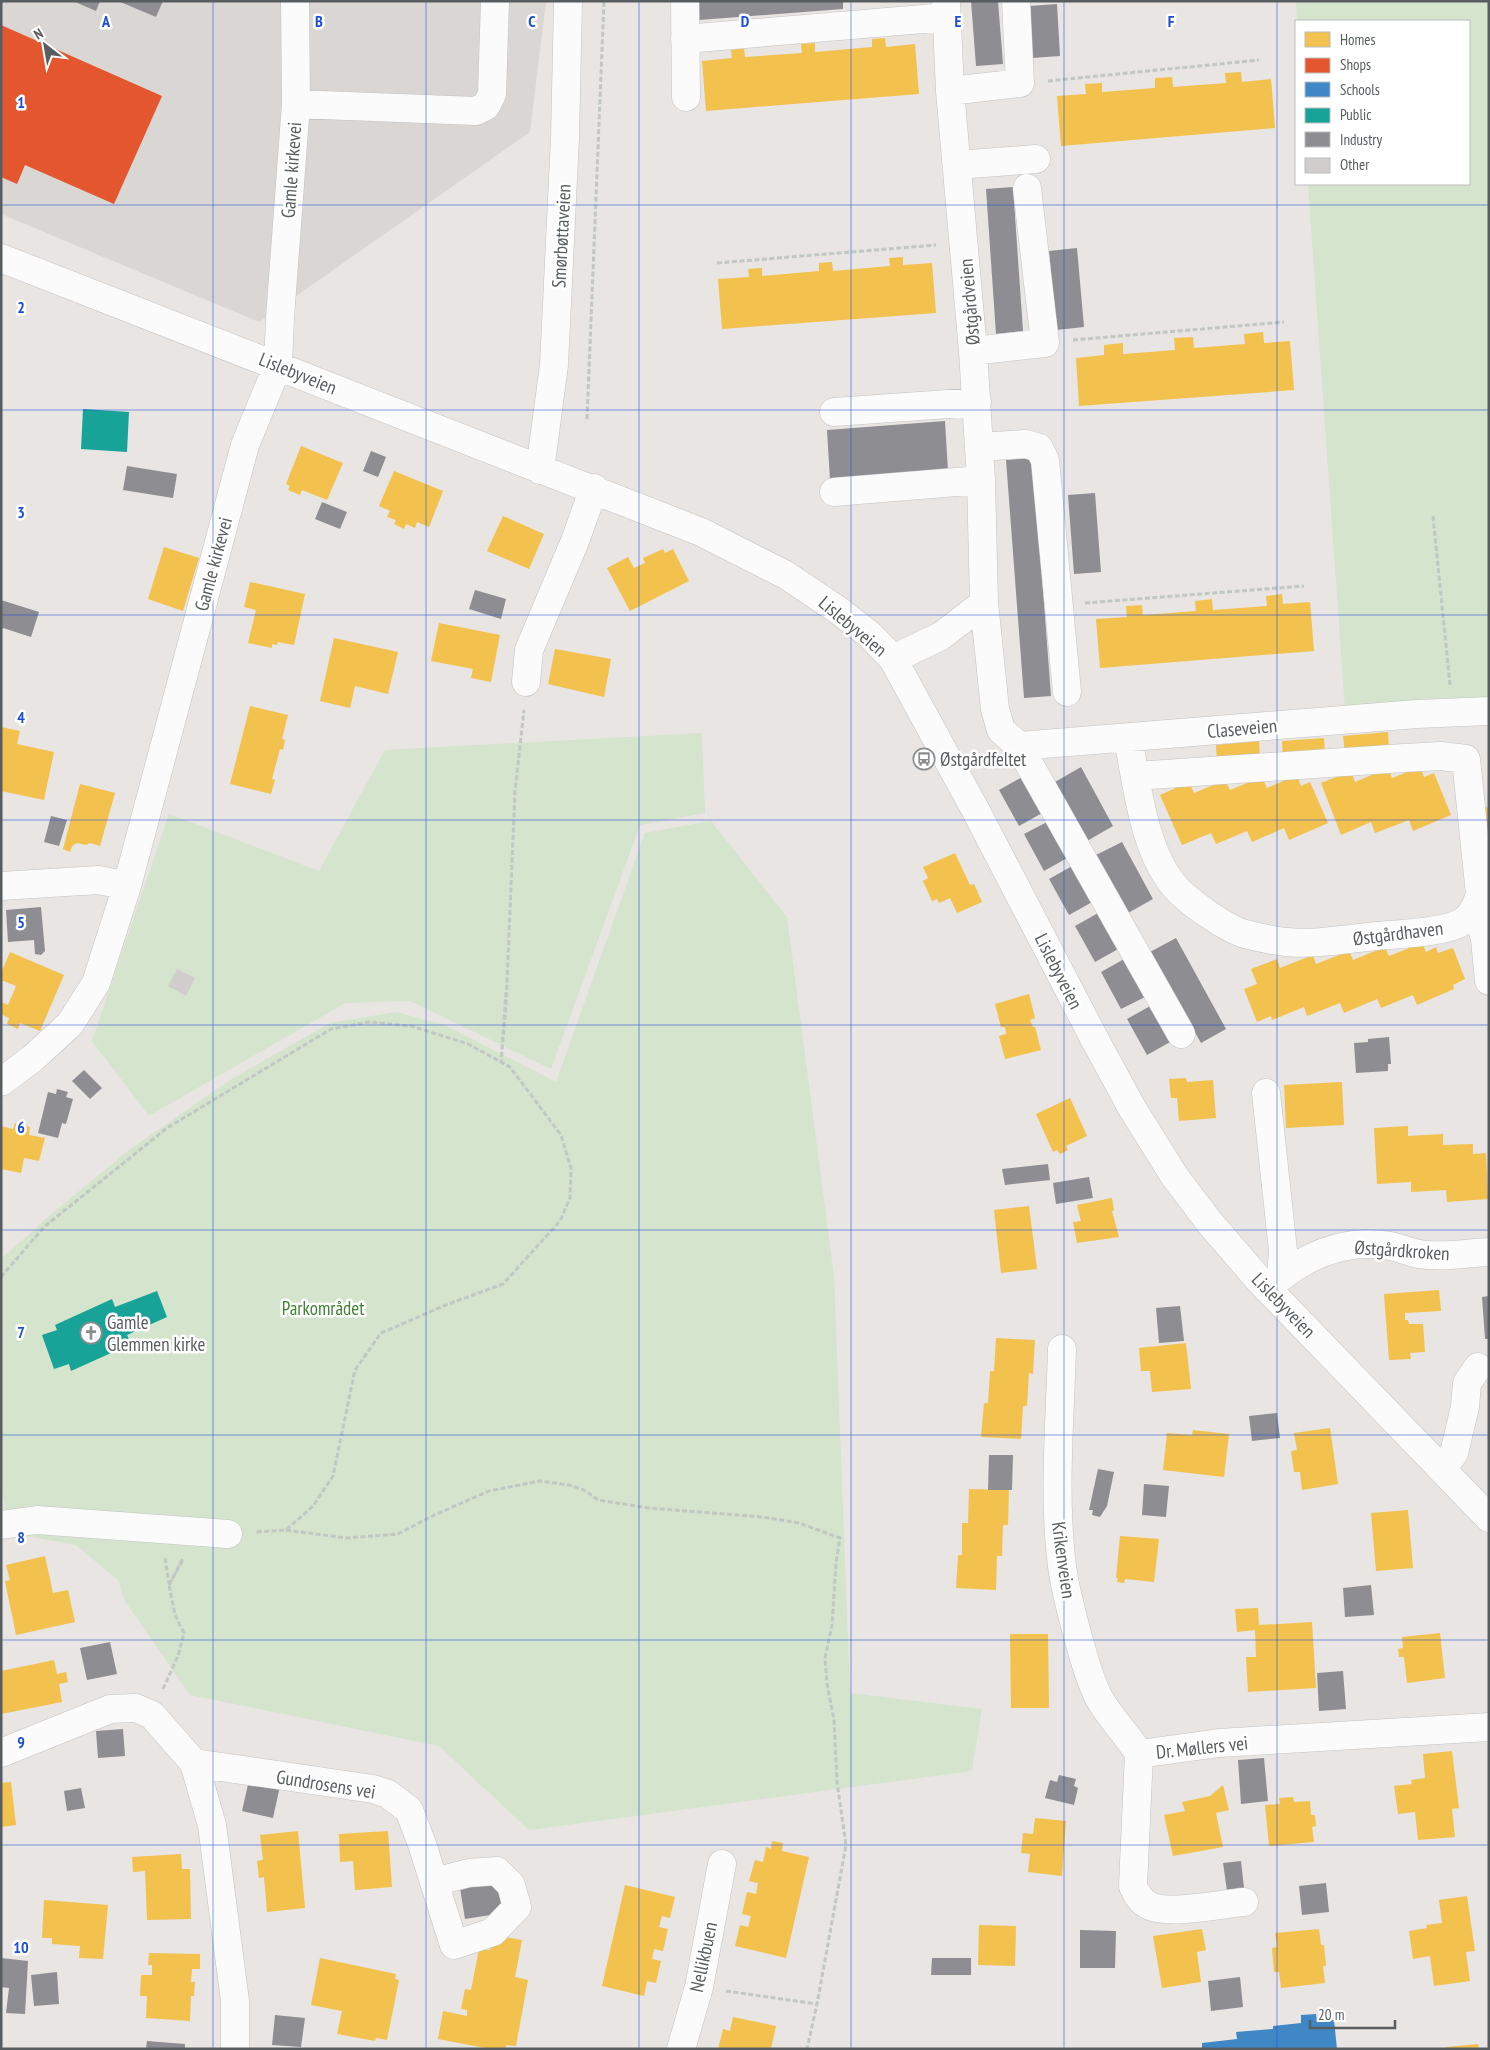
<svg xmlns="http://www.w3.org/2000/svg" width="1490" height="2050" viewBox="0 0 1490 2050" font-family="'PT Sans Narrow',sans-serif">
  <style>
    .industrial { fill: #d9d6d3 }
    .green { fill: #d4e4cd }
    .homes { fill: #f2c14e }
    .shops { fill: #e4572e }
    .schools { fill: #3f88c5 }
    .public { fill: #17a398 }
    .industry { fill: #8d8d92 }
    .building { fill: #d0cdcc }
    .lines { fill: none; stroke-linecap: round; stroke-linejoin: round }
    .minor-casing { stroke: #c3c3c3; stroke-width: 29 }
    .path { stroke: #c1c8c3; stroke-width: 3; stroke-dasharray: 5 2.5; stroke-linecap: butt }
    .minor { stroke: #fcfbfb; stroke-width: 28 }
    .grid { fill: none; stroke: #1d4ed8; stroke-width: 1; stroke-opacity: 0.55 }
    .labels { text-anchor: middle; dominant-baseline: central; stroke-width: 5; stroke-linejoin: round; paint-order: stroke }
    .street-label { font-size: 19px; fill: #585d60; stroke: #fff }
    .poi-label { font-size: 19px; fill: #585d60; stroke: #fff; text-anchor: start }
    .park-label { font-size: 19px; fill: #408334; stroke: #fff }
    .grid-label { font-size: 16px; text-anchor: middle; font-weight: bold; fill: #1d4ed8; stroke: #fff; stroke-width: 5; stroke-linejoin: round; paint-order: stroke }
  </style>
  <rect width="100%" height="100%" fill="#e8e5e2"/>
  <path class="industrial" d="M1,1H546L530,132L259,322L1,214Z"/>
  <path class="green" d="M1296,1H1489V700L1345,709L1308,184H1469V21H1297Z
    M702,733L705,813L640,825L551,1069L410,1001L345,1003L149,1116L92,1041L169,814L319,871L385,750Z
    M711,821L787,917L834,1277L850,1693L982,1709L972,1771L529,1830L439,1746L190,1695L123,1598L119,1581L76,1545L10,1533L1,1483V1259L55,1211L129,1150L230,1080L330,1023L396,1012L445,1025L556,1082L645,833Z"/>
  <path class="homes" d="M885,38L886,47L915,44L919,94L706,111L702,61L732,58L731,50L744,48L745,57L802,53L801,44L815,43V52L872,47V39Z
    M1241,72L1242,82L1271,79L1275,128L1061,146L1057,96L1086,94L1085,84L1102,83V92L1155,88V78L1172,77L1173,87L1226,83L1225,73Z
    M903,257V265L932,263L936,313L722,329L718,279L749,277L748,269L762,268V276L819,271V263L832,262L833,271L890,266L889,258Z
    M1263,332L1264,343L1290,341L1294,390L1079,406L1076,358L1104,355V345L1123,343V354L1175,350L1174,338L1193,337L1194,348L1245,344L1244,334Z
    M301,446L343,463L327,500L302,490L300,495L288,490L290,486L286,484Z
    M394,471L443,491L429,527L417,522L415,528L406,524L404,529L394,524L396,520L387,517L390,511L379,506Z
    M503,516L544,534L529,569L487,551Z
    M164,547L199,558L183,611L148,599Z
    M663,549L665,553L673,549L689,581L630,611L607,568L628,557L634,568L645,563L643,558Z
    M250,582L305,594L294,645L278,642L277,645L272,644V648L248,643L256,610L244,607Z
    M1282,594L1283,604L1310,602L1314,651L1100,668L1096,619L1127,617L1126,606L1142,605L1143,615L1196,611L1195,601L1212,599L1213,610L1267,606L1266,596Z
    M439,623L500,635L491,682L471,678L473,669L431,661Z
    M334,638L398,652L388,694L355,686L350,708L320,701Z
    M555,649L611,659L604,697L548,684Z
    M250,706L288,715L282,739L285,740L283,750L280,749L272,779L275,780L271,794L230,784Z
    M1,727L20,731L17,744L54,752L44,800L1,791Z
    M1388,732L1389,749L1345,753L1343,736Z
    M1324,738L1325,755L1283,758L1282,741Z
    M1259,741L1260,759L1217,763L1216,745Z
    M1420,767L1424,777L1434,773L1451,815L1413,831L1409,820L1375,833L1371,822L1341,835L1321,783L1351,771L1355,782L1388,768L1392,778Z
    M1297,775L1301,786L1310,782L1328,823L1289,840L1284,828L1252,842L1247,831L1216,844L1211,833L1182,845L1160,795L1189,782L1194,793L1225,780L1230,790L1262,777L1267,788Z
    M80,784L115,793L100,846L90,843L86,845L77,843L72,846L70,852L63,849Z
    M1489,807V836H1483L1480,809Z
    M955,853L970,885L974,884L982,902L957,913L950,898L939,903L937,899L932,901L923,881L928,878L923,867Z
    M1422,943L1426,952L1436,947L1438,953L1453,948L1465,979L1453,985L1454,989L1417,1005L1413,995L1381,1008L1377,999L1344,1013L1340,1003L1307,1016L1304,1007L1272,1020L1271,1016L1257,1022L1244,989L1257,984L1251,969L1277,959L1280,968L1313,955L1316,964L1349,951L1353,960L1385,947L1389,956Z
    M10,952L64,975L40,1031L20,1023L18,1029L7,1024L9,1018L1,1014V1002L8,1005L16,986L1,980V973Z
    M1029,994L1035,1018L1030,1020L1033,1027H1035L1041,1050L1005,1059L999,1036L1006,1034L1005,1027H1001L995,1004Z
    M1186,1078L1187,1082L1213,1080L1216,1118L1179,1121L1177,1098H1171L1169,1079Z
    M1342,1082L1344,1125L1286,1128L1284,1085Z
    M1070,1098L1087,1136L1066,1146L1068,1150L1060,1154L1057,1150L1053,1152L1036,1114Z
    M15,1123L30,1127L29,1135L45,1138L39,1161L24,1158L21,1173L1,1169V1126L13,1129Z
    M1408,1126V1136L1443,1134V1145L1473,1144V1154L1486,1153L1488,1199L1447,1202L1446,1190L1411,1192V1182L1377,1184L1374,1128Z
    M1112,1198L1114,1210L1112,1211L1119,1237L1077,1243L1073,1222L1081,1221L1077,1205Z
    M1029,1206L1037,1269L1001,1273L994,1210Z
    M1439,1290L1441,1311L1405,1313V1320H1408L1409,1324H1423L1425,1352L1410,1353L1411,1359L1389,1360L1384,1294Z
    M996,1338L1035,1340L1033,1374L1029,1373L1027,1406H1023L1021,1439L981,1437L984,1403H988L990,1371H994Z
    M1186,1343L1191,1389L1152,1392L1150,1371H1141L1139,1348Z
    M1330,1428L1338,1484L1302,1490L1300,1472H1294L1291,1451L1297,1450L1294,1433Z
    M1193,1430L1229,1434L1224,1477L1163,1470L1167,1433L1192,1435Z
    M969,1489L1009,1490L1008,1525H1003L1002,1556H997L996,1590L956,1588L958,1555H962V1523H968Z
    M1408,1510L1413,1568L1376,1571L1371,1513Z
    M1120,1536L1159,1539L1154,1582L1125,1579L1124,1583L1117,1582L1118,1578H1116Z
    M45,1556L53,1593L68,1590L75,1622L16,1635L5,1581L10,1580L6,1565Z
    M1258,1608L1259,1625L1312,1622L1316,1688L1248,1692L1246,1657H1256L1255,1630L1237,1632L1235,1609Z
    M1440,1633L1445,1678L1407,1683L1404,1657H1399L1398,1649L1403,1648L1402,1637Z
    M1010,1634H1048L1049,1708H1011Z
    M54,1660L57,1674L66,1672L68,1682L59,1684L62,1702L1,1714V1671Z
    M1452,1751L1459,1808L1452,1809L1455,1837L1418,1840L1415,1812L1398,1814L1394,1786L1412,1784L1411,1780L1425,1778L1423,1754Z
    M11,1782L16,1825L1,1827V1783Z
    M1223,1785L1229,1810L1216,1813L1223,1847L1173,1856L1164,1815L1185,1811L1182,1802L1210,1796Z
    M1293,1797L1294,1802L1310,1801L1311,1815H1315L1316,1826L1312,1827L1314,1842L1269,1846L1265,1805L1280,1804L1279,1798Z
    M1035,1818L1066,1821L1062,1876L1028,1872L1030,1854L1021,1853L1023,1833L1033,1834Z
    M298,1831L305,1908L267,1912L264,1877L259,1878L257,1861L263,1860L260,1835Z
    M388,1831L392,1887L355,1890L353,1861L340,1862L339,1834Z
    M772,1841L783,1843L782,1851L809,1857L786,1958L735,1946L740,1925L748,1927L751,1916L742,1914L747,1892L756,1894L758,1883L749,1881L755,1860L763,1862L766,1847L771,1849Z
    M181,1854L182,1869H190L191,1919L147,1920L145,1871L133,1872L132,1857Z
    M625,1885L675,1897L670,1918L662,1916L659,1927L668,1929L663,1951L654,1949L652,1959L661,1961L656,1983L647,1981L644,1996L602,1986Z
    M1467,1896L1475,1951L1466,1952L1470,1981L1434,1986L1430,1956L1413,1959L1409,1931L1427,1928L1426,1925L1442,1923L1439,1900Z
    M44,1900L108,1905L103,1959L79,1958L80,1946L52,1944V1938H42Z
    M979,1925L1016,1926L1015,1966L978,1965Z
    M1202,1929L1206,1950L1197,1952L1201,1982L1162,1988L1153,1936Z
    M1319,1929L1321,1945H1324L1326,1966H1323L1325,1983L1281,1988L1279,1972H1274L1272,1948L1277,1947L1275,1933Z
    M493,1935L522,1940L515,1977L528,1980L516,2046L506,2045V2049H490L438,2039L443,2011L467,2016V2010L461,2009L465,1989L471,1990L479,1949L490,1950Z
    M149,1953L200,1954V1969H192L191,1982H195L194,1996H191L190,2021L146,2018L147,1996H140L141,1975H152V1965H148Z
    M320,1958L396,1974L395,1979L399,1980L387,2040L376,2038L375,2041L337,2034L342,2011L311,2005Z
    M733,2017L776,2026L771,2049H718L723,2029L730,2031Z
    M1478,2044L1479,2049H1446V2047Z"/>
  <path class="shops" d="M1,25L162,96L114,204L25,165L17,184L1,177Z"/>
  <path class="schools" d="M1316,2014L1317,2022L1334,2020L1337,2049H1202V2043L1237,2039L1236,2032L1273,2029V2026L1301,2023V2015Z"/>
  <path class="public" d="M83,409L129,412L127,452L81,449Z
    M157,1291L167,1317L127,1335L131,1344L71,1371L69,1364L54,1369L42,1335L57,1330L55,1325L112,1299L115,1307Z"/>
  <path class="industry" d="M73,1H100L96,11Z
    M118,1H163L156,17Z
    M697,1H843V9L699,20Z
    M971,1H998L1003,64L976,66Z
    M1057,4L1060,56L1032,58L1029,6Z
    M1013,187L1023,331L996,334L986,189Z
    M1077,248L1084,327L1056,330L1049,251Z
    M945,421L948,471L830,480L827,430Z
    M371,451L386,457L378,477L363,471Z
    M1033,458L1051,696L1024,698L1006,460Z
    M127,466L177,474L173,498L123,490Z
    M1095,493L1101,572L1074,574L1068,495Z
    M322,502L347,512L340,529L315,519Z
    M475,590L506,599L501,619L469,609Z
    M1,600L39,612L31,637L3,628L1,631Z
    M1081,767L1113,826L1087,841L1055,782Z
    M1024,776L1044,812L1019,826L999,790Z
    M51,816L67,820L59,846L44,842Z
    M1049,821L1069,857L1044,871L1024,834Z
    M1122,842L1153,899L1128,913L1096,855Z
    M1074,865L1094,901L1069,915L1049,879Z
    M41,907L45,951L41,955L35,954L34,940L8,942L6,910Z
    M1100,912L1120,948L1095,962L1075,926Z
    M1176,938L1226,1029L1201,1043L1150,952Z
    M1126,958L1147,996L1121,1009L1101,972Z
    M1152,1005L1172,1041L1147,1055L1127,1019Z
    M1389,1037L1391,1064H1388V1071L1356,1073L1354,1043L1368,1042V1039Z
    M84,1070L102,1088L90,1099L72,1081Z
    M57,1089L68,1092L66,1097L73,1099L66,1124L62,1123L58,1138L38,1133L48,1092L56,1094Z
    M1048,1164L1050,1180L1005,1185L1002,1169Z
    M1089,1177L1093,1198L1056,1204L1053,1183Z
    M1489,1296V1339H1485L1482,1297Z
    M1180,1306L1184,1341L1159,1343L1156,1308Z
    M1277,1413L1280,1438L1252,1441L1249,1416Z
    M989,1455H1013L1012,1490H988Z
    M1098,1469L1114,1472L1107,1506L1100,1517L1092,1515L1093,1510H1089Z
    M1144,1484L1169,1486L1166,1517L1142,1515Z
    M1371,1585L1374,1615L1345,1617L1343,1588Z
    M110,1642L117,1674L87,1680L80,1648Z
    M1343,1671L1346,1709L1319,1711L1317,1673Z
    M123,1729L125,1756L98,1758L96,1731Z
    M1264,1758L1268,1801L1241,1804L1238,1760Z
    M1059,1775L1076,1779L1074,1786L1078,1788L1074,1805L1045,1798L1050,1780L1057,1782Z
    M249,1780L280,1786L273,1818L242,1811Z
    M81,1788L85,1808L67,1811L64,1791Z
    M1241,1861L1244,1888L1227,1891L1223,1863Z
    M497,1882L503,1913L465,1919L460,1888Z
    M1326,1883L1329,1912L1302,1915L1299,1886Z
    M1080,1930L1116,1931L1115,1968H1080Z
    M1,1958L28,1961L25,2014L6,2013L9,1988L1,1987Z
    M932,1958H971V1975H931Z
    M57,1972L59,2004L34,2006L31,1975Z
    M1240,1977L1243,2007L1211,2011L1208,1981Z
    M275,2015L305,2018L301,2047L272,2045Z
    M147,2041L185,2044V2049H146Z"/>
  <path class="building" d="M177,969L195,978L186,996L168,986Z"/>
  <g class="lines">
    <g class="minor-casing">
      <path id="minor" d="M685,1L686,97
        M946,1L950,91L973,351L981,480L984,603
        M685,39L947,17
        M950,91L1020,83L1016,1
        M296,104L476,111L486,106L492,94L495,1
        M957,165L1036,159
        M1,258L701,532L786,575L838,610L870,635L893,659L976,811L1094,1038L1132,1108L1175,1177L1210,1223L1259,1280L1489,1518
        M973,351L1045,343L1027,188
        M834,412L977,402
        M979,447L1026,444L1039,448L1045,460L1067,692
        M540,470L554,365L565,138L568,1
        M834,492L981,480
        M893,659L941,636L984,603L995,709L1001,730L1019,746L1417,714L1489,711
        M526,682L529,650L575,541L594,488
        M1128,738C1137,785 1144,856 1179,891C1192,904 1227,929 1245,934C1258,937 1273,941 1286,942C1315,945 1347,939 1376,936C1398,934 1444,933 1462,922C1472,917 1477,904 1480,894L1466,759L1441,756L1404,758L1135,776
        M1019,746L1181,1034
        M1,886L99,880L127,886
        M1469,917L1481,925L1485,939L1489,981
        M1,1082L33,1058L70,1024L96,983L127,886L245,445L278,365L280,318L296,104L295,1
        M1266,1093L1283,1251L1281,1276
        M1267,1289C1300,1258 1343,1237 1390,1246C1400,1248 1409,1252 1419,1254C1441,1258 1467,1253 1489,1252
        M1062,1349C1060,1421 1053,1495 1062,1566C1065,1590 1072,1614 1078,1637C1084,1658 1089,1679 1099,1698C1110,1718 1127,1734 1139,1754
        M1442,1469L1454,1453L1465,1407L1467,1383L1478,1367
        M1,1525L37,1520L228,1534
        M1,1753L110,1709L136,1708L152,1715L194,1763L212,1825L235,2001V2049
        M194,1763L373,1789L388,1794L409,1810L422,1844L454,1945L493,1932L517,1907L511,1885L497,1871L469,1873L434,1882
        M1244,1902C1221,1904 1171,1915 1150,1906C1141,1902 1137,1895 1133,1886L1139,1754L1219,1743L1489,1727
        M681,2049L699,1987L722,1864"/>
    </g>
    <path class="path" d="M1048,81L1259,60
      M717,263L936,245
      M1073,340L1284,322
      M587,419L604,1
      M1433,516L1450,685
      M1085,603L1304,586
      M506,992L501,1062L506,1006L515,791L524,710
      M1,1277L44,1227L167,1128L331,1029L369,1022L411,1026L468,1044L510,1067L561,1135L571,1168L570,1198L560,1221L503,1284L443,1306L381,1333L355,1370L333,1476L313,1506L286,1530L256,1532
      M286,1530L346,1538L398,1534L430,1517L489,1491L540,1481L569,1485L584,1490L598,1500L649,1508L762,1517L799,1523L840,1538L836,1563L832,1625L825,1658L827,1684L834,1720L837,1782L846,1845L817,2004L807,2049
      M165,1558L169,1584
      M169,1585L183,1560
      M163,1689L178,1656L184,1633L175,1615L169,1585L183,1558
      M726,1991L817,2004"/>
    <use href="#minor" class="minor"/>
  </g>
  <path class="grid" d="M213,1V2049M426,1V2049M639,1V2049M851,1V2049M1064,1V2049M1277,1V2049M1,205H1489M1,410H1489M1,615H1489M1,820H1489M1,1025H1489M1,1230H1489M1,1435H1489M1,1640H1489M1,1845H1489"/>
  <defs>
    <g id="bus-ring" transform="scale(1.125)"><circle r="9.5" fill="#fff" stroke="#8a8d8e" stroke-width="1.5"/><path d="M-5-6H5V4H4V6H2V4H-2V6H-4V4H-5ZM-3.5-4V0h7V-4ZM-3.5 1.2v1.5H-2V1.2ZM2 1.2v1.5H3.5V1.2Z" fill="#8a8d8e"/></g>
    <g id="church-ring" transform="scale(1.125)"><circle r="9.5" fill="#fff" stroke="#8a8d8e" stroke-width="1.5"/><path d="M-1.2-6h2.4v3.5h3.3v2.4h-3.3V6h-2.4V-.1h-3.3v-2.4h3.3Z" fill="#8a8d8e"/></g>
  </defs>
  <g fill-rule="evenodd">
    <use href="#bus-ring" x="924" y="759"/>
    <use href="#church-ring" x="91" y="1333"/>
  </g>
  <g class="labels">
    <g class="street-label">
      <text transform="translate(291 170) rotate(-86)">Gamle kirkevei</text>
      <text transform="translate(561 236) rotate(-87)">Smørbøttaveien</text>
      <text transform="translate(969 302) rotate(-95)">Østgårdveien</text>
      <text transform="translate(298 373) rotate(22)">Lislebyveien</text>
      <text transform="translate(213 564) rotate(-75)">Gamle kirkevei</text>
      <text transform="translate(853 626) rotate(40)">Lislebyveien</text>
      <text transform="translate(1242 728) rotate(-5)">Claseveien</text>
      <text transform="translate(1398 933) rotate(-7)">Østgårdhaven</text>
      <text transform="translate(1059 971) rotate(63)">Lislebyveien</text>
      <text transform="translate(1402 1250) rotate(4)">Østgårdkroken</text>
      <text transform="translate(1284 1305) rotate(46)">Lislebyveien</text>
      <text transform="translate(1064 1560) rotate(82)">Krikenveien</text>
      <text transform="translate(1202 1747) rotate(-6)">Dr. Møllers vei</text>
      <text transform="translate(326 1784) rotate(9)">Gundrosens vei</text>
      <text transform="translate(703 1957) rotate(-78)">Nellikbuen</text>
    </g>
    <g class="poi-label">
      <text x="940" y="759">Østgårdfeltet</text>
      <text x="107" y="1322">Gamle<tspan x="107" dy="22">Glemmen kirke</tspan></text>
    </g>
    <g class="park-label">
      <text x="323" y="1308">Parkområdet</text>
    </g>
  </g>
  <g class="grid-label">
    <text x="106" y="27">A</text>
    <text x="319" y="27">B</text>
    <text x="532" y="27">C</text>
    <text x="745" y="27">D</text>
    <text x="958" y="27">E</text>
    <text x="1171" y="27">F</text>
    <text x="21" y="108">1</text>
    <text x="21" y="313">2</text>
    <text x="21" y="518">3</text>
    <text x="21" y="723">4</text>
    <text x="21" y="928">5</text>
    <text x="21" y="1133">6</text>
    <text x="21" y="1338">7</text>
    <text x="21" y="1543">8</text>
    <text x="21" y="1748">9</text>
    <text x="21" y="1953">10</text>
  </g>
  <rect width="1490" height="2050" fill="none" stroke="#585d60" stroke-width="5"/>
  <rect x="1295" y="20" width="175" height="165" fill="#ffffff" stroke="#bcbebf"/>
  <rect x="1305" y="32" width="25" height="15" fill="#f2c14e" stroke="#bcbebf"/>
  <text x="1340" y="45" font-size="15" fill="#585d60">Homes</text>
  <rect x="1305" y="58" width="25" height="15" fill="#e4572e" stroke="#bcbebf"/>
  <text x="1340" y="70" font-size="15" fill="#585d60">Shops</text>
  <rect x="1305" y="82" width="25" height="15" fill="#3f88c5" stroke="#bcbebf"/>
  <text x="1340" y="95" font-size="15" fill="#585d60">Schools</text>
  <rect x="1305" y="108" width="25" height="15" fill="#17a398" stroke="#bcbebf"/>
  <text x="1340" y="120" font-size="15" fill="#585d60">Public</text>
  <rect x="1305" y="132" width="25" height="15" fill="#8d8d92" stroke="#bcbebf"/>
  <text x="1340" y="145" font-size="15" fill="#585d60">Industry</text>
  <rect x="1305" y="158" width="25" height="15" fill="#d0cdcc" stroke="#bcbebf"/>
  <text x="1340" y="170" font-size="15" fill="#585d60">Other</text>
  <g transform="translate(45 45) rotate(329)" stroke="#ffffff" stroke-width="4" paint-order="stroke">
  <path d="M0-4L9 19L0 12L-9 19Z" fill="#585d60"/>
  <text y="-8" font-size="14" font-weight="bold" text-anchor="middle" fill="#585d60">N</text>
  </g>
  <path d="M1310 2020v8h85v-8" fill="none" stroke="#585d60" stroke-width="2.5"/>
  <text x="1318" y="2020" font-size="15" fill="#585d60" stroke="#ffffff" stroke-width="4" paint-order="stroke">20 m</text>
</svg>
